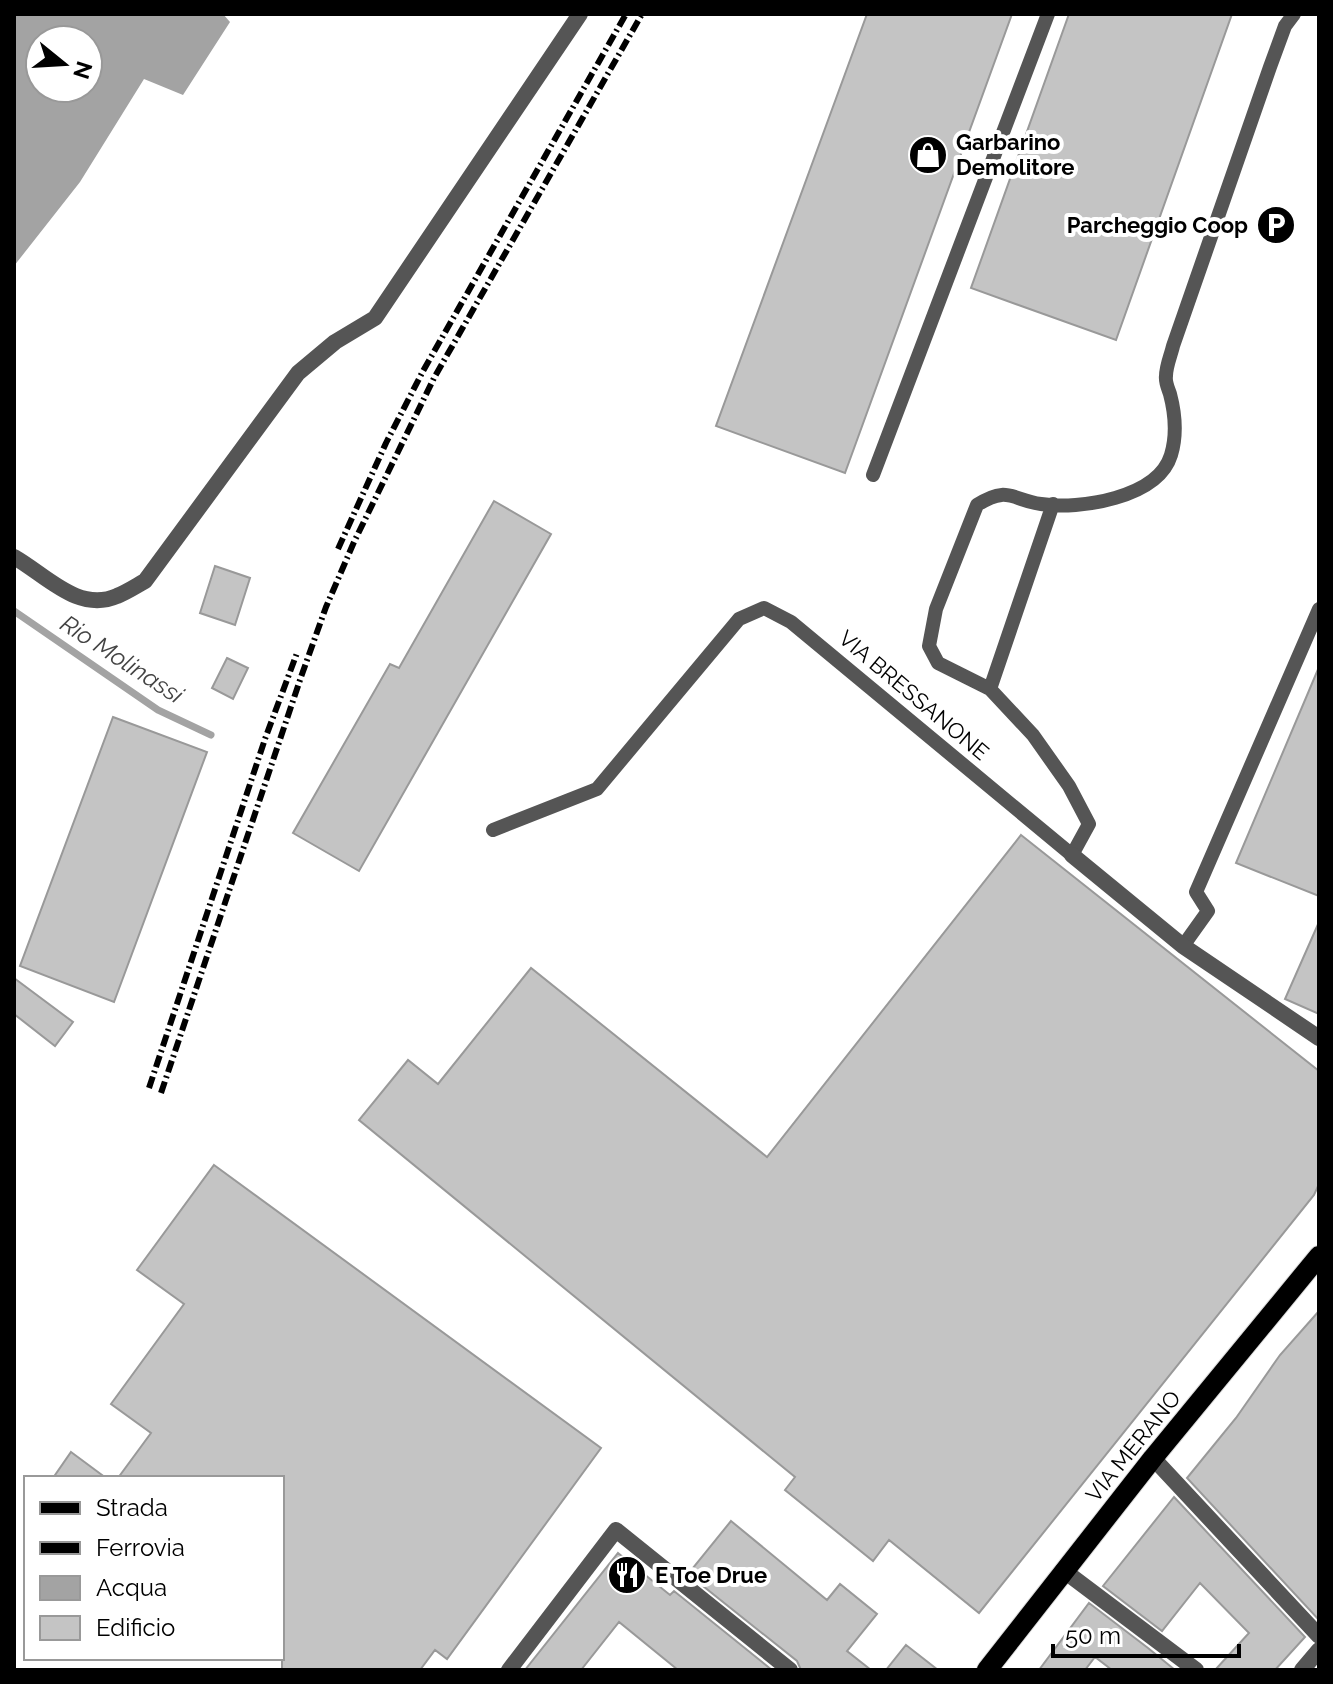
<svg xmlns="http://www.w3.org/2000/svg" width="1333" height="1684" viewBox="0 0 1333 1684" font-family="Raleway,sans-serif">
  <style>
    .water { fill: #a3a3a3; fill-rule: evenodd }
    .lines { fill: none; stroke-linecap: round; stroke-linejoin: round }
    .stream { stroke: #a3a3a3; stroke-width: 7 }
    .building { fill: #c4c4c4; stroke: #999; stroke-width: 2 }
    .primary-casing { stroke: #dbdbdb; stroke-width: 22 }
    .lane { stroke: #555; stroke-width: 14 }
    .street { stroke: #555; stroke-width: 16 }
    .primary { stroke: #000; stroke-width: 20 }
    .rail { stroke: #000; stroke-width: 6; stroke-dasharray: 12 4 2 4; stroke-linecap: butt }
    .labels { text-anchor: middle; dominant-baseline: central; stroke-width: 8; stroke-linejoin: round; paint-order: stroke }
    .poi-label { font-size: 22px; font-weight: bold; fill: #000; stroke: #fff; text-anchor: start }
    .street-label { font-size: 22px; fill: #000; stroke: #fff }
    .water-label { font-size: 24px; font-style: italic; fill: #444; stroke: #fff }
  </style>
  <rect width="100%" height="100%" fill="#fff"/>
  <path class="water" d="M14,14H223L230,22L183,95L144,79L80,182L14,266ZM40,40H88V88H40Z"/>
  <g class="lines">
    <path class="stream" d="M14,611L158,710L211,735"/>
  </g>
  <path class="building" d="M867,14H1012L845,473L716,426Z
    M1069,14H1232L1116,340L971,288Z
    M494,501L551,534L359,871L293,833L390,664L399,668Z
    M215,566L250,578L235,625L200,613Z
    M227,658L248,668L233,699L212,688Z
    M1319,667V896L1236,863Z
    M113,717L207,752L114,1002L20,966Z
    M1021,835L1319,1071V1184L1314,1195L979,1613L889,1540L873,1561L785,1490L795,1477L359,1120L408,1060L438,1084L531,968L767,1157Z
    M1319,922V1014L1285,999Z
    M14,978L73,1022L55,1046L14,1014Z
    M214,1165L601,1448L447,1659L435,1650L420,1670H282V1478H118L151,1433L111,1404L184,1304L137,1270Z
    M1319,1311V1620L1187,1478L1236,1418L1280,1355Z
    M71,1452L106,1478H53Z
    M1174,1497L1305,1637L1275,1670H1215L1249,1633L1200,1583L1162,1631L1103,1586Z
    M731,1521L827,1600L840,1584L877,1614L847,1651L871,1670H801L797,1661L688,1574Z
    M618,1553L670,1595L674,1591L772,1670H678L619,1622L581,1670H525Z
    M1089,1603L1148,1648L1175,1670H1112L1095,1657L1085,1670H1039Z
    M906,1645L938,1670H886Z"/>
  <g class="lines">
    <g class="primary-casing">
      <path id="primary" d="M987,1670L1153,1458L1319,1256"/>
    </g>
    <path class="lane" d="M873,475L1048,14
      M990,689L1053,504
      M493,830L597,789L739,619L764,608L791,622L1072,855L1089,824L1069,786L1033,735L990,689L938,663L929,646L936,609L977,505C1008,485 1012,500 1041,504C1079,510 1158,498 1171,455C1177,435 1175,413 1170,394C1168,388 1165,382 1166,376C1166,366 1171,355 1173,346L1270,67L1285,26L1294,14
      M1183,946L1208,911L1196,892L1319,609"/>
    <path class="street" d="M14,557C46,575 78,613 117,596C127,592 136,586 145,581L298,373L335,342L375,318L580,14
      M1072,855L1183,946L1319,1038
      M1153,1458L1319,1636
      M1063,1570L1196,1670
      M509,1670L616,1530L790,1670
      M1302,1670L1319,1650"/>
    <use href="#primary" class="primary"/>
    <path class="rail" d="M338,549L386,443L423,371L626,14
      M149,1088L265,739L297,653
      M161,1093L301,677L326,607L354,542L434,378L642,14"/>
  </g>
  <defs>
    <g id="shop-disc" transform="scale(2)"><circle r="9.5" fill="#000" stroke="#fff"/><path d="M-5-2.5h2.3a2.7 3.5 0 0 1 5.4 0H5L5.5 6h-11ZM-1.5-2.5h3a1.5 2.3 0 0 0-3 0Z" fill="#fff"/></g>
    <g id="parking-disc" transform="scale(2)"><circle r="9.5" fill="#000" stroke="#fff"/><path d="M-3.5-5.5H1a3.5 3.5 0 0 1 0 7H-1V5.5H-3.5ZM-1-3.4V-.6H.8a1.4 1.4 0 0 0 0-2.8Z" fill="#fff"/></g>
    <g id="restaurant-disc" transform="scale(2)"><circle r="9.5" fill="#000" stroke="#fff"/><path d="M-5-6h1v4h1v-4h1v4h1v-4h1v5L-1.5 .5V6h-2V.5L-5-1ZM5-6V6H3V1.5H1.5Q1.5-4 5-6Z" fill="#fff"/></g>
  </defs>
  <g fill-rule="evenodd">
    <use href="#shop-disc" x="928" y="155"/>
    <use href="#parking-disc" x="1276" y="225"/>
    <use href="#restaurant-disc" x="627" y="1575"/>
  </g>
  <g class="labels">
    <g class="poi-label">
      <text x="956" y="142">Garbarino<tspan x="956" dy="25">Demolitore</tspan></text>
      <text x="1248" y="225" text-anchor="end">Parcheggio Coop</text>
      <text x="655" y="1575">E Toe Drue</text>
    </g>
    <g class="street-label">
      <text transform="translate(914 695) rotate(40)">VIA BRESSANONE</text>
      <text transform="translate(1133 1446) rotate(-51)">VIA MERANO</text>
    </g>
    <g class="water-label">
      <text transform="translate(122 659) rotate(33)">Rio Molinassi</text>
    </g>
  </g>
  <rect width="1333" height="1684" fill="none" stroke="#000000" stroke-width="32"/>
  <rect x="24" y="1476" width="260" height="184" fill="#ffffff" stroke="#999999" stroke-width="2"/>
  <rect x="40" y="1502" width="40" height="12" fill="#000000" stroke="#999999" stroke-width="2"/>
  <text x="96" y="1516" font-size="24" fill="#000000">Strada</text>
  <rect x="40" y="1542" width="40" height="12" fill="#000000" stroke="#999999" stroke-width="2"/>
  <text x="96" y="1556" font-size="24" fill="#000000">Ferrovia</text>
  <rect x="40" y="1576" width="40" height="24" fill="#a3a3a3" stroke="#999999" stroke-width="2"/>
  <text x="96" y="1596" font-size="24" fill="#000000">Acqua</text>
  <rect x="40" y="1616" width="40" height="24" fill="#c4c4c4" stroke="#999999" stroke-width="2"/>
  <text x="96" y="1636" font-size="24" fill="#000000">Edificio</text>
  <g transform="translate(64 64) rotate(108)"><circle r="38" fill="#ffffff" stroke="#999999" stroke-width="2"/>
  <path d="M0-6L14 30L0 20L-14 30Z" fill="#000000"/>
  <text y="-12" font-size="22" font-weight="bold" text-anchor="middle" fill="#000000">N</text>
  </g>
  <path d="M1053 1644v12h186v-12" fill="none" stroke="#000000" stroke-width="4"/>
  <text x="1065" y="1644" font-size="24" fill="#000000" stroke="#ffffff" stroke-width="6" paint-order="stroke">50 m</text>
</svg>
